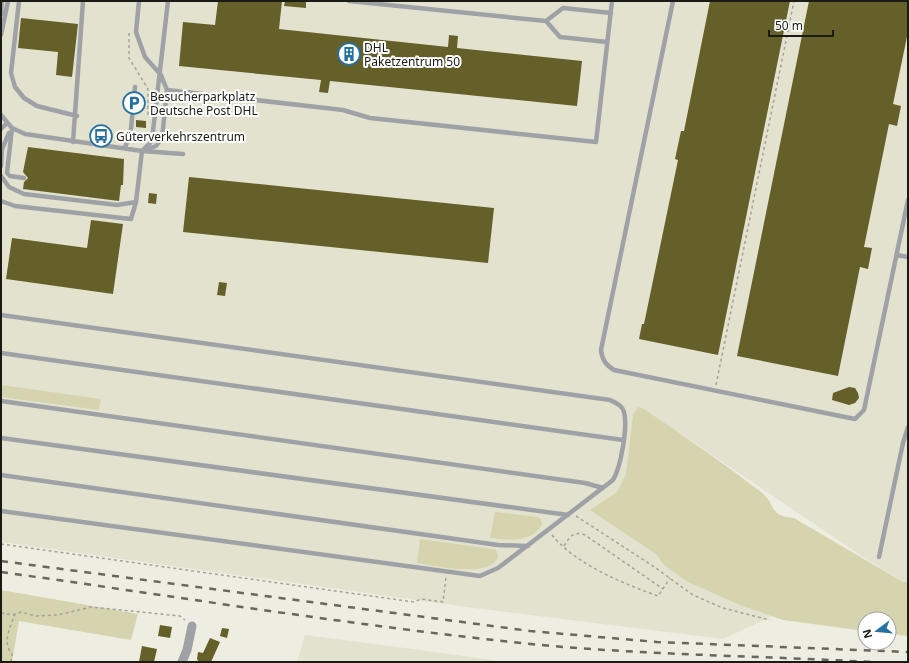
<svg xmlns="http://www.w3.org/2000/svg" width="909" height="663" viewBox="0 0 909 663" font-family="'Noto Sans',sans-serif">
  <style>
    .built { fill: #e3e2ce }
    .green { fill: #d6d3af }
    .building { fill: #656029 }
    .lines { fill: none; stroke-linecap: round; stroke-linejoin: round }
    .path { stroke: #a3a299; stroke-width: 1.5; stroke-dasharray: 3 3; stroke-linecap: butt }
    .lane { stroke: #9ea2a6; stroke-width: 4.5 }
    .street { stroke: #9ea2a6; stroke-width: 9 }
    .rail { stroke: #67675f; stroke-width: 2.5; stroke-dasharray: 7 7; stroke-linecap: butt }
    .labels { text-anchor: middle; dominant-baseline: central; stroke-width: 4; stroke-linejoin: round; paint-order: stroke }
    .poi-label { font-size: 12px; fill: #1b1b16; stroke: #fff; text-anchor: start }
  </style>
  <rect width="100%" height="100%" fill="#eeede1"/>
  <path class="built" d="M1,1H908V582H903L866,559L680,433L790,608L723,639L466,607L1,542Z
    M305,635L405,648L507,662H297Z"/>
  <path class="green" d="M1,385L101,399L99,410L1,397Z
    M638,407L644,409C684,436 723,463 761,492C777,505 768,516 794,518L903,582H908V636L889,634V619H865V631L783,620L740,605L686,581L664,565L656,554L590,510L617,492L626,474L633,415Z
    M495,512L538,517L541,519L542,525C531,543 508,540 490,538Z
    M420,539L492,549L496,550L498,556C492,579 434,566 417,563Z
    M1,590L138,614L131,640L19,621L12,662H1Z"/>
  <path class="building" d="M218,1H282L279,29L448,47L449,35L458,36L457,48L582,61L577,106L330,81L328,93L319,92L321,80L179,66L183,22L215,25Z
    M285,1H306V8L284,6Z
    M710,1H790L718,355L639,339L642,324H644L678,160L675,159L681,131H684Z
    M809,1H908V32L893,104L901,106L897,126L889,124L864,247L872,248L868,269L860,267L838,376L737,356Z
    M21,18L78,24L72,77L56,75L58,52L18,48Z
    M136,120L146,121V128L136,127Z
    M28,147L124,159L123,185H121L119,201L23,189L24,182L28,178L23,172Z
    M189,177L494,208L488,263L183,232Z
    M149,193L157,194L156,204L148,203Z
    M91,220L123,224L113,294L6,279L12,238L87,248Z
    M219,282L227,283L225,296L217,295Z
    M849,387L855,388L858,393L859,398L855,403L849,405L832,400L833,393Z
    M160,625L172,627L170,638L158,636Z
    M222,628L229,629L227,638L220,636Z
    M210,638L220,642L211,662H199L197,659L198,652L203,653Z
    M142,646L157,649L154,662H139Z"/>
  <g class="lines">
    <path class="path" d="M129,33V58L148,89V115
      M716,385L794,1
      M576,516L653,566L693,595L723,608L770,620
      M552,535C575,564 624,584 658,596L670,578
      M1,544L414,602L421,599L443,602L446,577
      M564,546C570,536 574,531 585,535L663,589
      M1,613L12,615L21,612L36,616L58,615L91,607L180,616L185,620
      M11,662L12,654C2,643 10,627 15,614"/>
    <path class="lane" d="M19,1L11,73L15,87L24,98L37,106L77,116
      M139,1L136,32L145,57L161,75L167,90L162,138L156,146L146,150
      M349,1L546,21L560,37L607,42
      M673,1L601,350C602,360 606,365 614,370L855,419L864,410L908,200
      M1,14L2,1
      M546,21L563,8L611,13
      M1,35L8,1
      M167,90L343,110L370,118L596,142L612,1
      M1,115L12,128L25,134L142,151L183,154
      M12,128L7,173L10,176L24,178
      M1,129L7,123
      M73,142L83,1
      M125,148L131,129L135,87
      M1,166L2,149L9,133
      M1,176L9,187L24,194L117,205L136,202
      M1,201L15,206L131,219L136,202L142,151L151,142L153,131L168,1
      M897,255L908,257
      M1,315L610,400C616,403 622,405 624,412C628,426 621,467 613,480L498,568L480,576L1,511
      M1,353L623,440
      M1,401L585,483L603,488
      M1,438L568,515
      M1,475L498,545L528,546
      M879,557L903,443L908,427"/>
    <path class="street" d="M182,662L187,650L192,626"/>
    <path class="rail" d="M1,561L530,631L657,642L908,652
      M1,572C181,597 361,627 541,645C651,655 761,656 871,662"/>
  </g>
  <defs>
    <g id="building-ring" transform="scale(1.15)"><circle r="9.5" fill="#fff" stroke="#2470a3" stroke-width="1.5"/><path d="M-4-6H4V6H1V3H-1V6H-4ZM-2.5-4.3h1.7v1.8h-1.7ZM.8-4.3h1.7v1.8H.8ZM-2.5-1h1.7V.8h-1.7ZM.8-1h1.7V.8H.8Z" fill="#2470a3"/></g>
    <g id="parking-ring" transform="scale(1.15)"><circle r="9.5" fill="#fff" stroke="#2470a3" stroke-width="1.5"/><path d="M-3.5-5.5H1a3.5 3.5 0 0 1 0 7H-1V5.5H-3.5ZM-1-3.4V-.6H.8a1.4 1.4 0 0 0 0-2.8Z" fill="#2470a3"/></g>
    <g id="bus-ring" transform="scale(1.15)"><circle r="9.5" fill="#fff" stroke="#2470a3" stroke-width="1.5"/><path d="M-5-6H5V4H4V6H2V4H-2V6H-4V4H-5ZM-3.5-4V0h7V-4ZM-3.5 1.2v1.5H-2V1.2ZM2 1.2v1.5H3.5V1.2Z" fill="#2470a3"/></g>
  </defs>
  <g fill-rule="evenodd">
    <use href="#building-ring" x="349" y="54"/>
    <use href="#parking-ring" x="134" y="103"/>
    <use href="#bus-ring" x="101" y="136"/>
  </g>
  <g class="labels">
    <g class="poi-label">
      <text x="364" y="47">DHL<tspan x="364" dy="14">Paketzentrum 50</tspan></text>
      <text x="150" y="96">Besucherparkplatz<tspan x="150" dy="14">Deutsche Post DHL</tspan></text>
      <text x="116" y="136">Güterverkehrszentrum</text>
    </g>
  </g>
  <rect width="909" height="663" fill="none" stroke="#1b1b16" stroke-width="4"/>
  <g transform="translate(877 631) rotate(254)"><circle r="19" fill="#ffffff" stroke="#a4a4a2"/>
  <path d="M0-3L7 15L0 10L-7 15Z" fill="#2470a3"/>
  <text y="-6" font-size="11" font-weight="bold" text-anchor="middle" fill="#1b1b16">N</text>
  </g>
  <path d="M769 30v6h64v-6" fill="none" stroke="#1b1b16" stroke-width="2"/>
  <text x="775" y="30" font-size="12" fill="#1b1b16" stroke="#ffffff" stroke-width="3" paint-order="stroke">50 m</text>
</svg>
